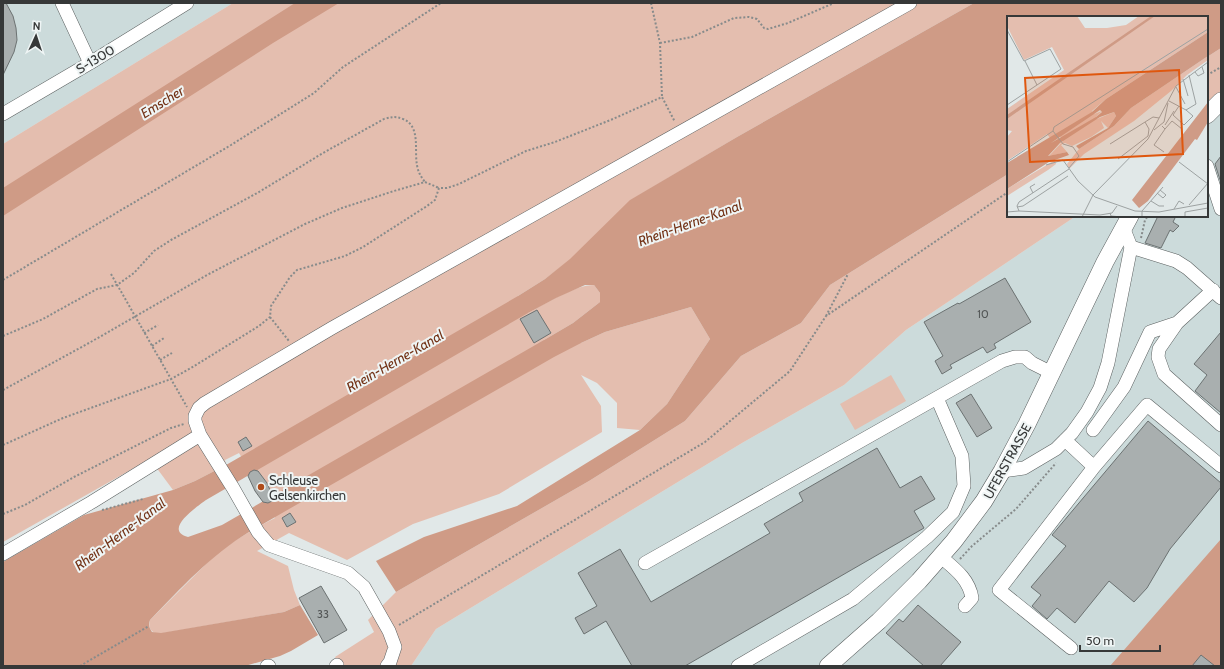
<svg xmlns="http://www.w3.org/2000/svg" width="1224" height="669" viewBox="0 0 1224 669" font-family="Cabin,sans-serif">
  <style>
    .built { fill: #ccdbdb }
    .green { fill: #e4beaf }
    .water { fill: #cf9b86; fill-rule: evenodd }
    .building { fill: #a9afaf; stroke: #6c7272 }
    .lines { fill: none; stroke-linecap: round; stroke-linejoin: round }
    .minor-casing { stroke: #5c6161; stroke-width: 14 }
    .major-casing { stroke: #5c6161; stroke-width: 18 }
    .path { stroke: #878b8b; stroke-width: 2; stroke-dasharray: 2 2; stroke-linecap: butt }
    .minor { stroke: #fff; stroke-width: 13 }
    .major { stroke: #fff; stroke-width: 17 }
    .poi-dot { fill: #af4b1a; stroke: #eff5f5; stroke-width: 1.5 }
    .labels { text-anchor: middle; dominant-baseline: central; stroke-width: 4; stroke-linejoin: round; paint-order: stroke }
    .number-label { font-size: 11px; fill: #535656 }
    .street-label { font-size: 13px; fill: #363838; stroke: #eff5f5 }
    .poi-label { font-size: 13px; fill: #363838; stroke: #eff5f5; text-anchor: start }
    .water-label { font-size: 14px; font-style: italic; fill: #733317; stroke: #eff5f5 }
    .inset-road { fill: none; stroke: #9da2a2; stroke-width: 1 }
    .view { fill: #df570e; fill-opacity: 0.15; stroke: #df570e; stroke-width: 2 }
    .inset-edge { fill: none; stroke: #363838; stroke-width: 2 }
  </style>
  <rect width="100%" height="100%" fill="#e1e8e8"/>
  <path class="built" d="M3,3H233L3,144Z
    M1221,111V666H411L436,629L742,443L844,385L906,330L1076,216H1207V122Z"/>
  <path class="green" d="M233,3H974L737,137L631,200L570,260L545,279L518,296L528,313C545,304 575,285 594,285L600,293V302L573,323L544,340L581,343L605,332L691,307L710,339L667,404L640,430L617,428V403L597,383L581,375L601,406L602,432L499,494L413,524L347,560L289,533L257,551L288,566L294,590L300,605L284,612L158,634C150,632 148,627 150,620L214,556C233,541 253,529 275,518L268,503L273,497L267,483L258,471L254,470L250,472L239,453L225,460L226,465L195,481L173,490L150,459L3,542V144Z
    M1221,48V91L1212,98L1207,104V57Z
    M1008,174V216H1076L906,330L844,385L742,443L436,629L411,666H341L335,657L374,632L368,620L396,592L589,481L685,421L741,356L801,323L830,285Z
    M891,375L906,401L855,430L840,404Z"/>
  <path class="water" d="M295,3H339L273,43L3,216V188Z
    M974,3H1221V48L1207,57V17H1008V174L830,285L801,323L741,356L685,421L589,481L396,592L376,561L424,537L517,506L640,430L667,404L710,339L691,307L605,332L581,343L554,357L249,532C211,555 181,588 150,620C148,625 149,627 152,632L161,633L284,612L300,605L318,635L291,651L280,656L245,666H3V562L84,515L173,490L195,481L226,465L518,296L545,279L570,259L630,200L737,137ZM585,285H594L600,293V302L573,323L544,340L222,525L188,537C162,530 198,506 206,500L528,313L556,298Z
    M1221,539V666H1110Z"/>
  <path class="building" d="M3,3H6L13,16L16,28L17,40L14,52L3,75Z
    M1221,156V183L1215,164Z
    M1158,216H1176L1173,222L1179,226L1173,232L1170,230L1161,248L1145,243Z
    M1005,278L1031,322L994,344L996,348L987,353L983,347L950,365L952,368L942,374L935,361L943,356L924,322L958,303L959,304Z
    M537,310L551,333L534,343L520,319Z
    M1221,332V413L1195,391L1207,375L1194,364Z
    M971,394L992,428L977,437L956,403Z
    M1148,421L1221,483V487L1170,549L1147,588L1134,602L1109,581L1075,623L1057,608L1047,619L1032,606L1041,595L1031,587L1066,546L1052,535Z
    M246,437L252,446L243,451L238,442Z
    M877,448L900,488L921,476L935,499L914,511L924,528L685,666H632L606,621L584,634L575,618L597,606L578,573L620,549L651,602L770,533L764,524L803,501L799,493Z
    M254,470L258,471L267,483L273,497L272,501L268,503L263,502L255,491L248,476L250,472Z
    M290,513L296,522L287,527L282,518Z
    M321,586L347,630L324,643L299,598Z
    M918,605L961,642L940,666H924L886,633L899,619L903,622Z
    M1201,655L1215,666H1192Z"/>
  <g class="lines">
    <g class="minor-casing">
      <path id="minor" d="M62,3L90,63
        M3,114L90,63L187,3
        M1207,166L1221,209
        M1131,247L1176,261L1187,268L1221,298
        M1213,290L1177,323L1159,349L1158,357L1164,374L1221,425
        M1093,430L1124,387L1150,332L1177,323
        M1065,440L1094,467L1147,405L1221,466
        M1002,471L1024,468L1056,449L1072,433L1087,412L1100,388L1108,363L1131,247L1123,227
        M3,554L92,502L200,435
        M941,557C955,569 969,579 972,598L965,606
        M645,563L1002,361L1015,357H1025L1032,363L1052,373
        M1071,648L999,590L1094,467
        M267,666H269
        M336,666L337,665
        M387,666L390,662L395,647L389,631L364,587L348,573L269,545L258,532L233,488L200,435L195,421V416L199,408L205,403L332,328L910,3
        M738,666L853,599L927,537L953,512L964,486L962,456L937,398"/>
    </g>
    <g class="major-casing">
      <path id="major" d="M1207,115L1221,101
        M828,666L879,621L919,581L954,541L984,501L1002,471L1027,424L1105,262L1130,216"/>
    </g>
    <path class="path" d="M651,3L660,43L662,97
      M660,43L692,37L734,18L749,17L757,19L764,28L768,29L788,23L834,3
      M1207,75L1221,67
      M1141,238L1145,220L1148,216
      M111,274L187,407
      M3,280L231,145L314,93L343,67L441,3
      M826,316L848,274
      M270,317L289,341
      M144,333L158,325
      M3,336L43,319L97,289L117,285L134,273L154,251L171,240L259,192L323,153L384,119C391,117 396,116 403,119C421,126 414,150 417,165C418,172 421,177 425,182
      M152,346L164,338
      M160,360L172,353
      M3,390L89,343L207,275L305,224L342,208L394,191L425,182L439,188
      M3,445L63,418L171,379L191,368L259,326L270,317L271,306L290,277L297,270L345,256L363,247L427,206L435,200L439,188H447L459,184L526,151L555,142L613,119L662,97L675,122
      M102,510L143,499
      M3,514L25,505L74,477L171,428L184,424
      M960,559L972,546L1016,509L1056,463
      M399,625L705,442L790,371L826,316L1008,192
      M80,666L149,626"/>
    <use href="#minor" class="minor"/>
    <use href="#major" class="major"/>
  </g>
  <circle class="poi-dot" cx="261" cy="487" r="4"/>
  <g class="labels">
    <g class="number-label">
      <text x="983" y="314">10</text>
      <text x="323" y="614">33</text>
    </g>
    <g class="street-label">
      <text transform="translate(95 59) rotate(-31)">S-1300</text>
      <text transform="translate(1007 461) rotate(-61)">UFERSTRASSE</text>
    </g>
    <g class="poi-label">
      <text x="269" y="480">Schleuse<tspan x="269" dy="15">Gelsenkirchen</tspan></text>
    </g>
    <g class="water-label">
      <text transform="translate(162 102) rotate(-32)">Emscher</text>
      <text transform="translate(690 223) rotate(-20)">Rhein-Herne-Kanal</text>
      <text transform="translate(395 361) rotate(-30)">Rhein-Herne-Kanal</text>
      <text transform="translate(120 534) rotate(-37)">Rhein-Herne-Kanal</text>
    </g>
  </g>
  <g transform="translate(1007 16)">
    <rect width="201" height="201" fill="#e1e8e8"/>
    <path d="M5,0H70L78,12H100L119,9L132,0H201V16L99,83L85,95L87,98L95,95L89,101L90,103L107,96L109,100L101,112L94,105L97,112L84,121L65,130L58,127L54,129L60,136L42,140L56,125L51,117L43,122L40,118L0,145V121L5,115L0,114V93L57,54L45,31L17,44L0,10V2ZM201,40V44L180,59L164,75L127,105L77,138L62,153L60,148L72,133L107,110L124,92ZM48,144L49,148L41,154L0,180V173Z" fill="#e4beaf"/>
    <path d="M144,0H148L0,103V99ZM201,16V40L124,92L107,110L72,133L69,130L101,112L109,100L107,96L93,101L53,127L41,140L60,136L62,139L42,146L0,173V147L85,96L99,83ZM93,94L95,96L89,101L44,127ZM201,86V106L190,124L188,123L141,185L132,192L125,184Z" fill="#cf9b86" fill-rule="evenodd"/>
    <path class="inset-road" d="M0,14L17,45L43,33L54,53L0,89M18,45L30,69M188,56L191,60L197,57L195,51M176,63L181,80M169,71L178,88M162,85L179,94L189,88L182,59M172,90L166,99L177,109L186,100L179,94M158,109L167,95M155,110L158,113L165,105L175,113M147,114L157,106L161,87M46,115L56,128L66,131L72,140L62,152M103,128L146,101L152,102M157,136L147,129L158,113M111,143L141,120L142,113L138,106M0,146L46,115L47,111L201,13M172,146L201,168M39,149L56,144L71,165L88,181L128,195L152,196L201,187M62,153L12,186L10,190L12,195L93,199L105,197L110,190M26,177L23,171L28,168M150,177L156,182L159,179L153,174M144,185L152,190H157M182,189L201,167M10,191L16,190L61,160M167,193L172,185L177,188M0,196L12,195M103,197L104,200L115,201M75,201L86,179L141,123L169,70L201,46M135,201V195L156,171M178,201V196L201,192"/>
    <path class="view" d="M172,54L176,138L23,146L18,62Z"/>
    <rect width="201" height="201" class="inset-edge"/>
  </g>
  <rect width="1224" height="669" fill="none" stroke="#363838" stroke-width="8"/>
  <g transform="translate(36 36) rotate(3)" stroke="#eff5f5" stroke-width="3" paint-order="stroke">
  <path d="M0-3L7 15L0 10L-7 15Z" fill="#363838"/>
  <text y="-6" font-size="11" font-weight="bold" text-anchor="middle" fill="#363838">N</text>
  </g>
  <path d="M1080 645v6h80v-6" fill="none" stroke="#363838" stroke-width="2"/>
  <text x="1086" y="645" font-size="12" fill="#363838" stroke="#eff5f5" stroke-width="3" paint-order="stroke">50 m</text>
</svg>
